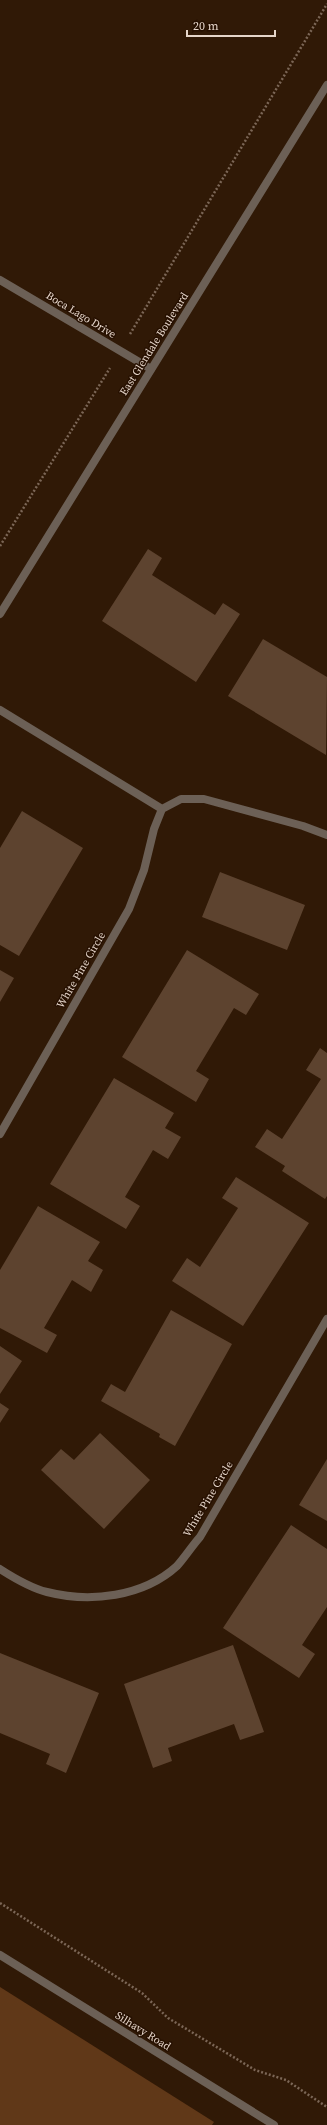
<svg xmlns="http://www.w3.org/2000/svg" width="327" height="2125" viewBox="0 0 327 2125" font-family="'Source Serif 4',serif">
  <style>
    .green { fill: #603818 }
    .building { fill: #5d432f }
    .lines { fill: none; stroke-linecap: round; stroke-linejoin: round }
    .path { stroke: #7b6656; stroke-width: 2.5; stroke-dasharray: 2 2; stroke-linecap: butt }
    .minor { stroke: #6c6056; stroke-width: 8 }
    .tertiary { stroke: #6c6056; stroke-width: 8 }
    .labels { text-anchor: middle; dominant-baseline: central; stroke-width: 3; stroke-linejoin: round; paint-order: stroke }
    .street-label { font-size: 11px; fill: #e5d5c9; stroke: #261000 }
  </style>
  <rect width="100%" height="100%" fill="#301906"/>
  <path class="green" d="M0,1987L214,2122L212,2125H0Z"/>
  <path class="building" d="M148,549L162,558L152,575L215,615L223,603L240,614L196,682L102,621Z
    M263,639L327,677L326,755L228,696Z
    M22,811L83,848L19,956L0,945V848Z
    M220,872L305,905L287,950L202,917Z
    M187,950L259,994L246,1015L234,1008L196,1071L209,1079L196,1102L122,1057Z
    M0,970L14,978L0,1002Z
    M320,1048L327,1053V1196L325,1199L282,1171L285,1166L255,1147L267,1129L282,1139L321,1079L306,1070Z
    M114,1078L174,1113L165,1128L181,1137L168,1159L153,1150L125,1197L140,1206L126,1229L50,1184Z
    M236,1177L309,1223L243,1326L172,1281L187,1258L200,1267L238,1208L222,1198Z
    M38,1206L100,1242L88,1261L103,1270L91,1292L72,1280L44,1328L57,1335L47,1353L0,1328V1270Z
    M171,1310L232,1344L175,1446L159,1437L160,1434L101,1401L111,1384L125,1392Z
    M0,1346L22,1361L0,1394Z
    M0,1403L9,1409L0,1423Z
    M100,1433L150,1480L104,1529L41,1470L61,1449L74,1460Z
    M327,1459V1521L299,1505Z
    M291,1525L327,1549V1607L302,1645L315,1654L299,1678L223,1628Z
    M233,1645L264,1732L240,1740L234,1724L168,1748L172,1761L153,1768L124,1684Z
    M0,1653L99,1693L66,1773L46,1764L50,1754L0,1733Z"/>
  <g class="lines">
    <path class="path" d="M130,334L327,4
      M0,546L110,368
      M0,1903L142,1993L168,2018L255,2070L286,2080L327,2107"/>
    <path class="minor" d="M0,280L151,369
      M0,710L162,809
      M0,1134L129,909L144,870L154,829L162,809L181,799H204L303,826L327,835
      M0,1569C14,1578 31,1588 47,1592C90,1603 143,1597 177,1566C185,1557 192,1546 200,1537L327,1319"/>
    <path class="tertiary" d="M0,614L327,85
      M0,1955L274,2125"/>
  </g>
  <g class="labels">
    <g class="street-label">
      <text transform="translate(81 315) rotate(31)">Boca Lago Drive</text>
      <text transform="translate(154 344) rotate(-58)">East Glendale Boulevard</text>
      <text transform="translate(81 970) rotate(-60)">White Pine Circle</text>
      <text transform="translate(208 1499) rotate(-59)">White Pine Circle</text>
      <text transform="translate(143 2031) rotate(32)">Silhavy Road</text>
    </g>
  </g>
  <path d="M187 30v6h88v-6" fill="none" stroke="#e5d5c9" stroke-width="2"/>
  <text x="193" y="30" font-size="12" fill="#e5d5c9" stroke="#261000" stroke-width="3" paint-order="stroke">20 m</text>
</svg>
